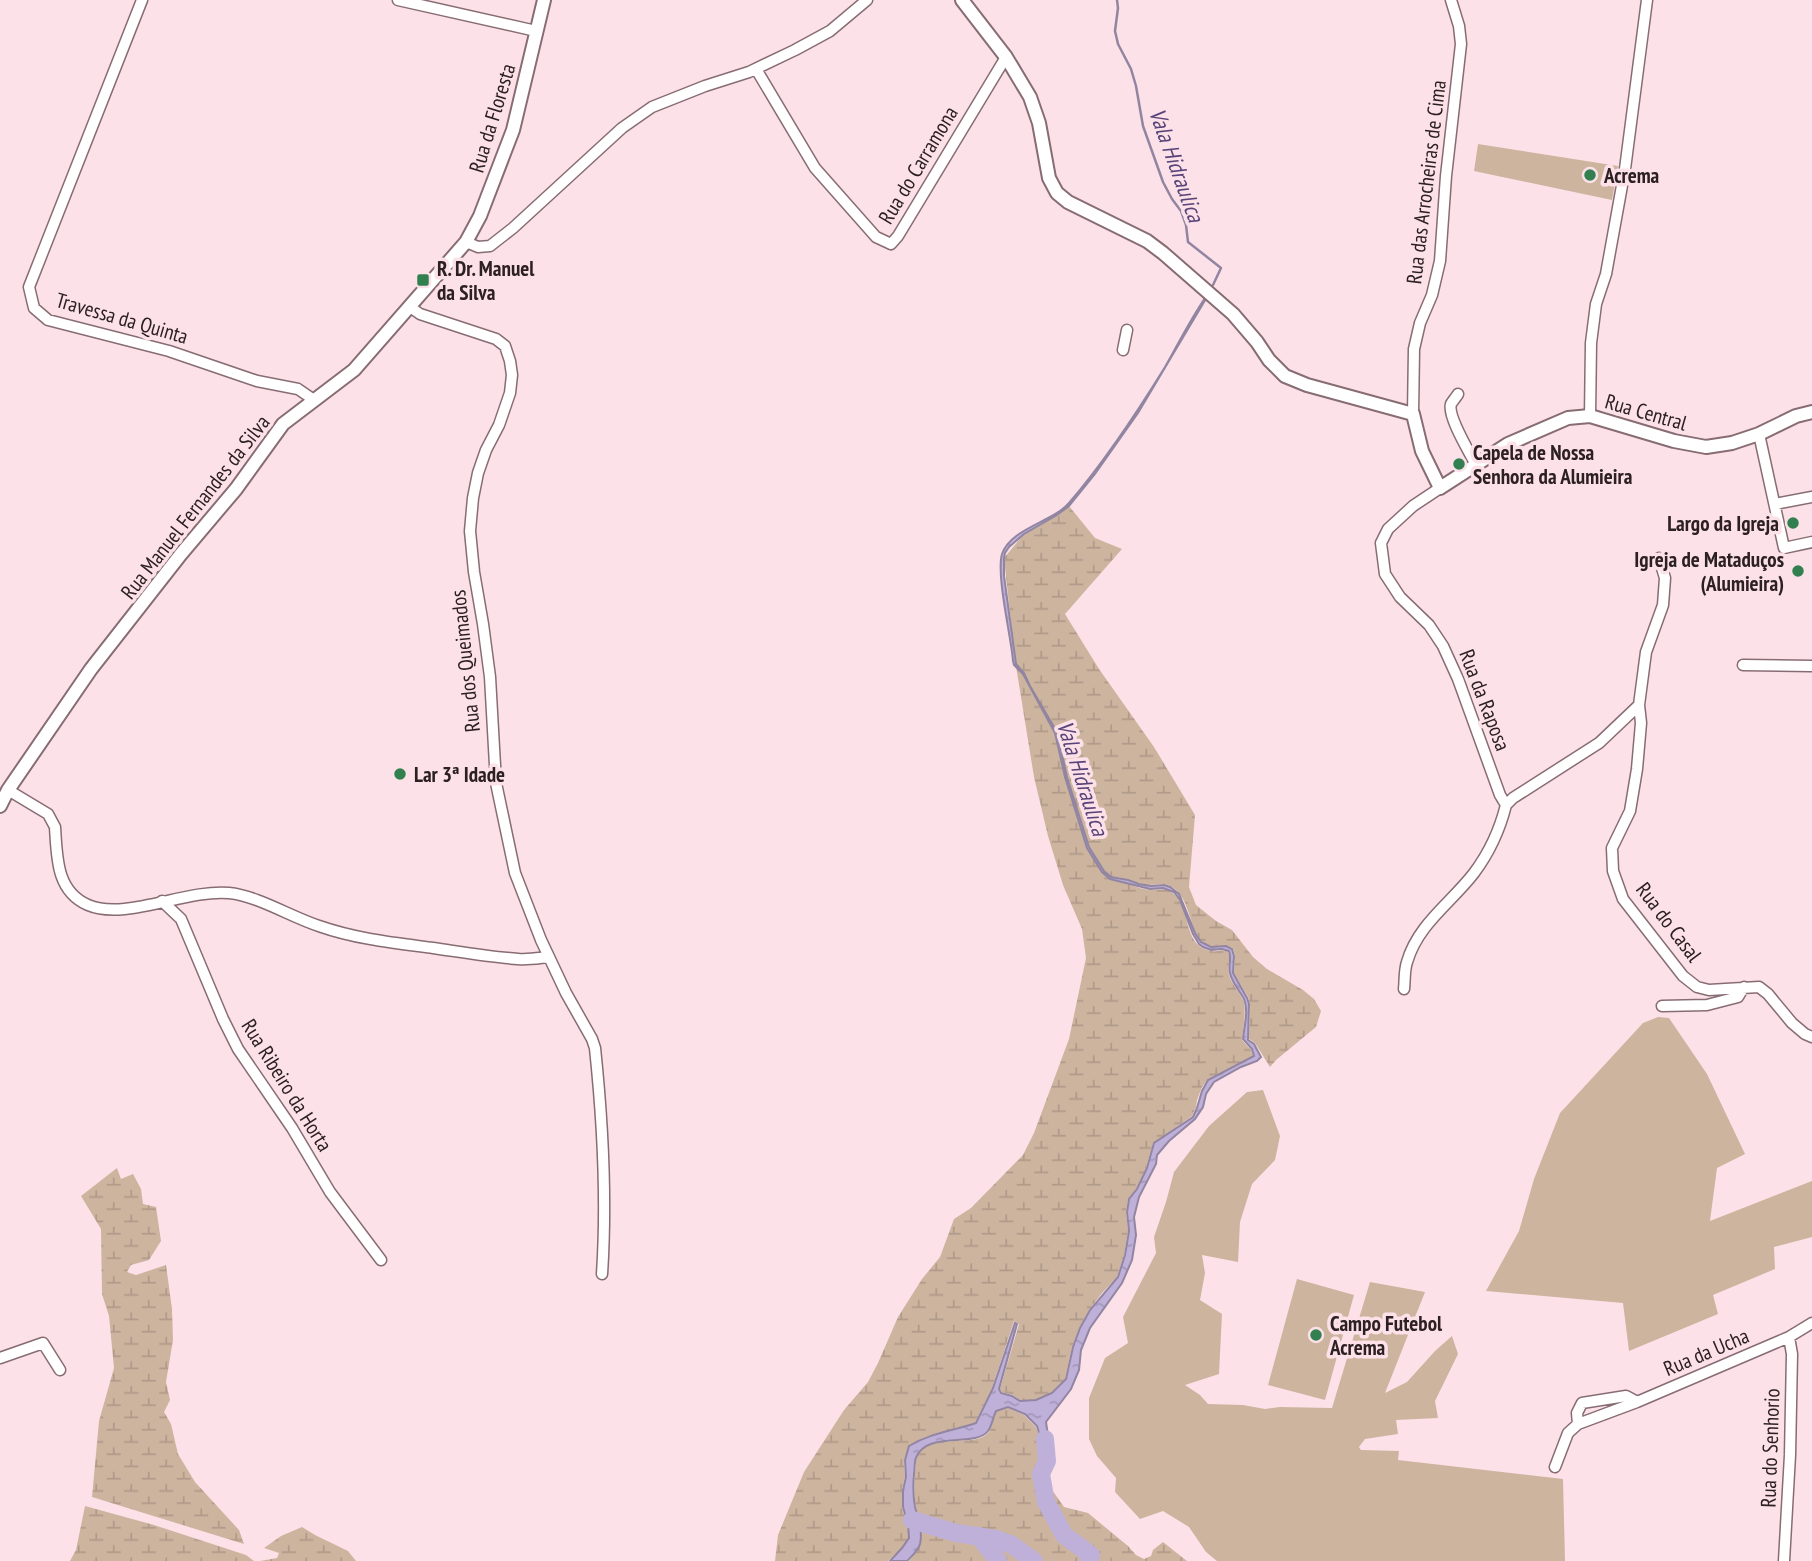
<svg xmlns="http://www.w3.org/2000/svg" width="1812" height="1561" viewBox="0 0 1812 1561" font-family="'PT Sans Narrow',sans-serif">
  <style>
    .green { fill: #cdb49f }
    .wetland { fill: url(#wetland-marsh) }
    .water { fill: url(#water-ripples); stroke: #9285a2; stroke-width: 2 }
    .lines { fill: none; stroke-linecap: round; stroke-linejoin: round }
    .stream { stroke: #9285a2; stroke-width: 2.5 }
    .river { stroke: #beb0d9; stroke-width: 18 }
    .minor-casing { stroke: #886c73; stroke-width: 13 }
    .tertiary-casing { stroke: #886c73; stroke-width: 16 }
    .minor { stroke: #fff; stroke-width: 10 }
    .tertiary { stroke: #fff; stroke-width: 12 }
    .poi-dot { fill: #328050; stroke: #fce2e8; stroke-width: 2.5 }
    .labels { text-anchor: middle; dominant-baseline: central; stroke-width: 7; stroke-linejoin: round; paint-order: stroke }
    .street-label { font-size: 21px; fill: #2c2023; stroke: #fce2e8 }
    .poi-label { font-size: 21px; font-weight: bold; fill: #2c2023; stroke: #fce2e8; text-anchor: start }
    .water-label { font-size: 23px; font-style: italic; fill: #59447a; stroke: #fce2e8 }
  </style>
  <defs>
    <pattern id="wetland-marsh" width="20" height="14" patternUnits="userSpaceOnUse" patternTransform="scale(1.75)"><rect width="20" height="14" fill="#cdb49f"/><path d="M1 5h8M5 5V1M11 12h8M15 12V8" fill="none" stroke="#b09a89"/></pattern>
    <pattern id="water-ripples" width="26" height="14" patternUnits="userSpaceOnUse" patternTransform="scale(1.75)"><rect width="26" height="14" fill="#beb0d9"/><path d="M2 4q2-2 4 0t4 0M15 11q2-2 4 0t4 0" fill="none" stroke="#a397ba"/></pattern>
  </defs>
  <rect width="100%" height="100%" fill="#fce2e8"/>
  <path class="green" d="M1478,144L1618,166L1612,200L1474,171Z
    M1658,1017L1669,1018L1707,1074L1745,1154L1717,1168L1710,1221L1812,1181V1237L1774,1247L1775,1269L1713,1295L1718,1314L1629,1351L1623,1303L1486,1291L1519,1231L1534,1179L1560,1113L1643,1023Z
    M1263,1090L1280,1136L1275,1160L1252,1184L1240,1222L1238,1262L1202,1255L1205,1273L1200,1300L1222,1314L1219,1374L1185,1385L1200,1395L1208,1404L1243,1405L1265,1409L1280,1407L1332,1408L1370,1282L1425,1292L1385,1393L1407,1382L1435,1351L1452,1336L1458,1354L1435,1401L1438,1418L1396,1420L1398,1434L1365,1439L1359,1447L1361,1450L1399,1451L1398,1460L1563,1479L1565,1561H1217L1206,1552L1189,1527L1163,1511L1140,1519L1115,1492L1116,1478L1097,1456L1089,1439V1398L1105,1358L1128,1343L1123,1317L1156,1253L1154,1237L1166,1202L1174,1172L1209,1126L1247,1092Z
    M1297,1279L1354,1295L1325,1400L1268,1385Z"/>
  <path class="wetland" d="M1069,506L1095,538L1122,549L1065,614L1099,669L1154,747L1195,815L1189,887L1196,905L1216,921L1232,930L1253,957L1267,969L1303,990L1314,999L1321,1011L1316,1027L1276,1060L1270,1067L1255,1043L1249,1039L1250,1004L1248,997L1234,973L1235,956L1233,948C1223,943 1210,950 1201,942C1194,934 1192,921 1188,911C1184,899 1178,886 1163,884C1158,884 1152,885 1147,885C1136,883 1126,878 1115,877C1124,882 1138,889 1150,890C1159,890 1168,887 1175,895C1190,909 1184,943 1207,950C1214,953 1221,949 1228,951C1231,959 1227,966 1229,974C1231,984 1239,991 1243,1000C1247,1010 1243,1028 1242,1040L1251,1050L1253,1056L1208,1079L1202,1087L1197,1100L1196,1107L1192,1116L1153,1143L1146,1168L1137,1188L1128,1199L1126,1212L1128,1231L1124,1255L1117,1277L1102,1293L1089,1310L1079,1328L1072,1347L1065,1379L1051,1393L1036,1400H1020L1013,1395L1002,1392L1000,1389L1019,1324L1014,1321L992,1388L975,1423C952,1430 929,1432 909,1446L904,1460L905,1477L902,1489V1507L907,1524L909,1538L902,1548L888,1561H775L778,1535L804,1472L844,1410L868,1382L878,1363L898,1317L922,1279L940,1257L954,1219L971,1208L1023,1155L1034,1133L1069,1039L1086,958L1082,929L1063,885L1048,836L1034,777L1015,660L1004,558L1024,534Z
    M117,1168L121,1179L133,1174L141,1189L143,1204L156,1207L161,1241L149,1260L131,1265L127,1272L136,1275L166,1265L172,1309L173,1340L166,1382L170,1400L164,1412L171,1424L178,1454L195,1482L239,1530L244,1544L92,1497L99,1421L114,1368L109,1316L102,1294L101,1229L81,1196Z
    M1008,1408L1024,1415L1036,1427L1047,1464L1050,1487L1064,1507L1088,1513L1128,1546L1136,1555L1144,1559L1151,1556L1153,1550L1163,1542L1187,1561H909C926,1541 921,1531 916,1507C914,1496 914,1485 915,1474C916,1470 915,1463 917,1458C927,1430 974,1450 989,1432C992,1427 994,1417 996,1411Z
    M85,1506L154,1525L246,1555L254,1561H70L76,1550Z
    M302,1527L315,1535L348,1551L356,1561H260L277,1558L279,1553L264,1548L281,1536Z"/>
  <path class="water" d="M1168,266L1207,297L1138,413L1095,474L1069,506L1057,515L1024,534L1009,547L1005,553L1004,558V576L1016,664L1024,673L1030,686L1057,732L1067,777L1089,847L1104,871L1111,877L1128,880L1139,884L1151,886L1164,885L1170,887L1179,894L1195,933L1201,942L1211,947L1226,946L1232,949L1234,956L1233,973L1247,998L1249,1004L1248,1040L1254,1044L1261,1057L1257,1061L1241,1067L1214,1082L1206,1094L1203,1107L1195,1119L1169,1141L1157,1155L1156,1164L1139,1197L1134,1217L1136,1235L1132,1260L1122,1283L1090,1328L1081,1350L1079,1370L1071,1389L1046,1422L1048,1436L1047,1461L1037,1426L1025,1414L1008,1407L996,1411C993,1417 992,1426 988,1431C975,1448 926,1430 916,1458C914,1462 915,1470 914,1474C913,1485 913,1496 915,1507C918,1518 923,1531 920,1544C918,1551 912,1556 907,1561H890L902,1548L909,1538L908,1524L903,1507V1490L906,1477L905,1460L909,1446C930,1433 953,1431 976,1423L993,1388L1015,1323L1017,1324L999,1389L1001,1393L1012,1396L1020,1401L1036,1400L1052,1393L1066,1379L1073,1347L1080,1328L1090,1310L1118,1277L1125,1255L1129,1231L1127,1212L1129,1199L1137,1189L1147,1168L1154,1143L1193,1117L1197,1108L1202,1091L1208,1080L1254,1056L1252,1049L1243,1039C1244,1026 1249,1012 1244,999C1240,991 1232,983 1230,973C1228,965 1232,959 1229,951L1222,949L1211,950L1203,947L1199,944L1193,934L1180,900L1174,892L1163,888L1150,889L1110,879L1102,872L1087,848L1065,777L1055,733L1023,674L1014,665L1013,661C1011,636 996,575 1002,554C1011,528 1053,522 1069,503C1105,461 1136,414 1165,367C1178,344 1190,320 1205,298Z"/>
  <g class="lines">
    <path class="stream" d="M1117,0L1118,8L1115,31L1118,44L1131,69L1136,86L1143,126L1163,182L1172,199L1181,211L1186,225L1188,242L1221,268L1213,285"/>
    <path class="river" d="M1045,1439L1047,1461L1041,1474L1046,1502L1064,1535L1091,1555L1088,1561
      M912,1520L956,1533L996,1539L1012,1545L1034,1561
      M979,1536L998,1561"/>
    <g class="minor-casing">
      <path id="minor" d="M142,0L29,287L34,308L48,320L169,351L257,381L298,389L314,400
        M398,0L536,31
        M756,69L815,168L876,237L891,244L898,236L1006,57
        M466,242L478,247L490,246L513,228L622,128L652,107L705,86L749,72L795,50L830,31L867,0
        M410,307L420,314L496,339L505,346L510,361L512,375L510,393L499,425L486,450L478,473L473,498L470,531L474,572L483,624L490,677L496,783L515,873L541,940L566,993L592,1039L595,1048C603,1124 607,1198 602,1274
        M1123,350L1127,330
        M1458,394C1457,396 1452,402 1451,404C1447,416 1470,453 1476,465
        M1413,414L1414,349L1420,323L1432,295L1440,261L1446,176L1461,44L1459,26L1451,0
        M1590,416L1591,343L1596,304L1606,274L1625,169L1647,0
        M1759,434L1784,548L1812,542
        M1440,488L1413,506L1388,529L1381,543L1385,574L1400,597L1429,625L1443,646L1458,679L1500,795L1506,805
        M1775,504L1812,497
        M1659,558L1665,578L1663,605L1646,652L1639,705L1641,723L1637,769L1630,811L1612,848L1613,871L1623,899L1683,976L1697,987L1709,990L1759,987L1768,994L1792,1023L1805,1034L1812,1037
        M1743,665L1812,666
        M8,790L48,814L55,827C57,857 56,891 88,905C125,921 186,889 229,893C258,896 291,917 319,926C356,939 395,943 433,948C461,952 490,957 518,959C528,960 539,958 549,957
        M1506,805L1513,798L1599,743L1639,705
        M162,901L181,919L223,1019L238,1049L292,1128L330,1192L381,1260
        M1404,989C1405,981 1404,971 1407,962C1418,924 1451,903 1474,873C1489,853 1500,829 1506,805
        M1662,1006L1707,1005L1738,997L1744,987
        M0,1358L43,1343L60,1370
        M1578,1424L1577,1413L1582,1403L1626,1396L1637,1402
        M1555,1467L1568,1433L1578,1424L1637,1402L1789,1337L1812,1323
        M1784,1561L1790,1455L1792,1354L1789,1337"/>
    </g>
    <g class="tertiary-casing">
      <path id="tertiary" d="M962,0L1006,57L1030,97L1039,123L1049,178L1057,193L1068,202L1147,241L1163,253L1233,314L1257,342L1269,360L1285,376L1307,385L1413,414L1422,451L1440,488L1508,444L1568,418L1590,416L1674,441L1706,447L1732,443L1759,434L1796,416L1812,412
        M0,806L8,790L91,669L181,554L236,489L283,424L354,370L466,242L480,216L513,130L544,0"/>
    </g>
    <use href="#minor" class="minor"/>
    <use href="#tertiary" class="tertiary"/>
  </g>
  <g class="poi-dot">
    <circle cx="1590" cy="175" r="7"/>
    <rect x="416" y="273" width="14" height="14" rx="3.5"/>
    <circle cx="1459" cy="464" r="7"/>
    <circle cx="1793" cy="523" r="7"/>
    <circle cx="1798" cy="571" r="7"/>
    <circle cx="400" cy="774" r="7"/>
    <circle cx="1316" cy="1335" r="7"/>
  </g>
  <g class="labels">
    <g class="street-label">
      <text transform="translate(492 118) rotate(-73)">Rua da Floresta</text>
      <text transform="translate(918 165) rotate(-59)">Rua do Carramona</text>
      <text transform="translate(1426 182) rotate(-83)">Rua das Arrocheiras de Cima</text>
      <text transform="translate(122 318) rotate(16)">Travessa da Quinta</text>
      <text transform="translate(1646 412) rotate(16)">Rua Central</text>
      <text transform="translate(195 507) rotate(-52)">Rua Manuel Fernandes da Silva</text>
      <text transform="translate(465 661) rotate(-96)">Rua dos Queimados</text>
      <text transform="translate(1485 700) rotate(69)">Rua da Raposa</text>
      <text transform="translate(1669 922) rotate(53)">Rua do Casal</text>
      <text transform="translate(287 1085) rotate(58)">Rua Ribeiro da Horta</text>
      <text transform="translate(1706 1352) rotate(-23)">Rua da Ucha</text>
      <text transform="translate(1770 1448) rotate(-88)">Rua do Senhorio</text>
    </g>
    <g class="poi-label">
      <text x="1604" y="175">Acrema</text>
      <text x="437" y="268">R. Dr. Manuel<tspan x="437" dy="24">da Silva</tspan></text>
      <text x="1473" y="452">Capela de Nossa<tspan x="1473" dy="24">Senhora da Alumieira</tspan></text>
      <text x="1779" y="523" text-anchor="end">Largo da Igreja</text>
      <text x="1784" y="559" text-anchor="end">Igreja de Mataduços<tspan x="1784" dy="24">(Alumieira)</tspan></text>
      <text x="414" y="774">Lar 3ª Idade</text>
      <text x="1330" y="1323">Campo Futebol<tspan x="1330" dy="24">Acrema</tspan></text>
    </g>
    <g class="water-label">
      <text transform="translate(1177 165) rotate(70)">Vala Hidraulica</text>
      <text transform="translate(1083 778) rotate(72)">Vala Hidraulica</text>
    </g>
  </g>
</svg>
